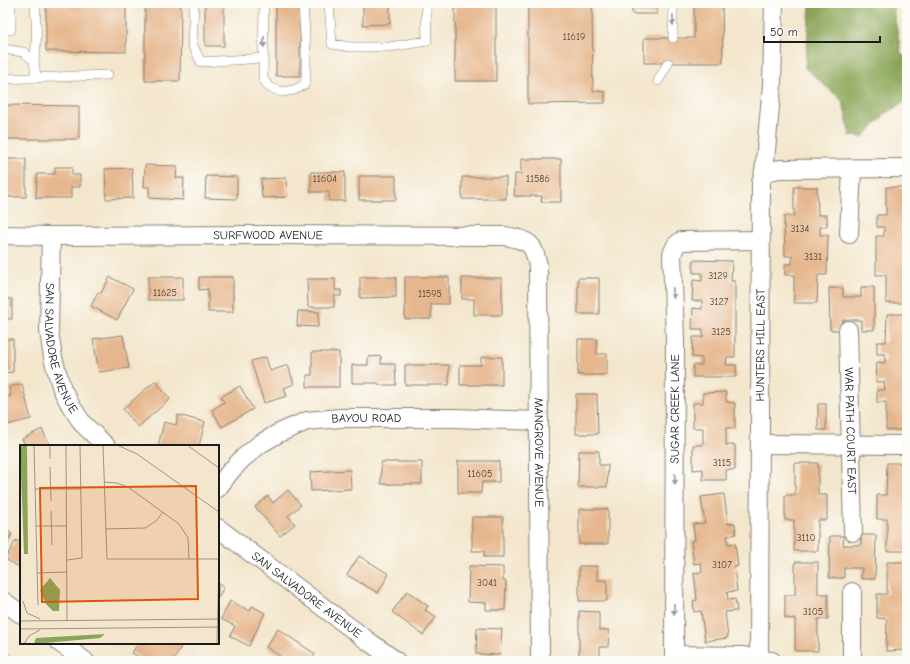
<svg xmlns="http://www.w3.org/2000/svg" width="910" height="664" viewBox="0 0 910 664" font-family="'Comic Neue',sans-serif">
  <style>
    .forest { fill: #8aa557; stroke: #53603a }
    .building { fill: #e6b78e }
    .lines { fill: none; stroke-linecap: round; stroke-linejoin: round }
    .service-casing { stroke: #888174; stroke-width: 10 }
    .minor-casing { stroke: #888174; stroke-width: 20 }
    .service { stroke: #fff; stroke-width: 9 }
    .minor { stroke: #fff; stroke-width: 18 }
    .oneway { fill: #999 }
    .labels { text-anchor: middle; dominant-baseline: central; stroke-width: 3.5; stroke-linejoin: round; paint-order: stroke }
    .number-label { font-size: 10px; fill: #4e4338 }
    .street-label { font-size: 12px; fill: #1c1c1c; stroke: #fdfcf7 }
    .inset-road { fill: none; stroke: #9d9586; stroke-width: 1 }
    .view { fill: #de560d; fill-opacity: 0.15; stroke: #de560d; stroke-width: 2 }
    .inset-edge { fill: none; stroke: #1c1c1c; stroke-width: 2 }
  </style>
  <rect width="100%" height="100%" fill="#fdfcf7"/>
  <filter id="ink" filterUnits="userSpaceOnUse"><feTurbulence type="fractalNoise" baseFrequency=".025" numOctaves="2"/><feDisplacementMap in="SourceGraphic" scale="8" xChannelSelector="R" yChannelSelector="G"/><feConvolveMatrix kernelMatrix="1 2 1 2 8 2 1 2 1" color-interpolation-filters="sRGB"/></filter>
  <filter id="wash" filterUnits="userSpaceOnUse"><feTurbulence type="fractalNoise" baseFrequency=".012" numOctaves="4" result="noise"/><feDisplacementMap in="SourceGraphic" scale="16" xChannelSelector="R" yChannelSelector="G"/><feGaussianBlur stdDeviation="0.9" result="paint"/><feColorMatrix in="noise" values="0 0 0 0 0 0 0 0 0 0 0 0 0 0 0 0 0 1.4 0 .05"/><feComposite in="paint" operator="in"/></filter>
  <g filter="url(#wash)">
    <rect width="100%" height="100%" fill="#f3e6cc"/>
    <path class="forest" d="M809,3H892L901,53L907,60V100L887,113L863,137L850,136L843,101L805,68L810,6Z"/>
    <g id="blocks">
      <path class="building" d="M3,3H9V18H3Z
        M46,3H126V52L46,51Z
        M145,3H181L180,81H145Z
        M205,3H224V46H205Z
        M276,3H300V76H276Z
        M363,3H390V24L363,25Z
        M455,3H496V81H455Z
        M528,3H592L593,91L605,92V103L528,104Z
        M632,3H657V14H632Z
        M694,3H722L723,63H644V38H694Z
        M3,105L79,106V139H3Z
        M3,159H26V197H3Z
        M521,159H561V202H541L542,196H514L515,174H521Z
        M145,165L177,166L176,178H184L183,200L149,198V187H144Z
        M55,167H72V175H80V187H71V198H36L37,174H55Z
        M132,168L133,198L106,199L105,169Z
        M311,172H345V201H329V192H311Z
        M206,176L237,177V199L205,198Z
        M359,176H396V200H359Z
        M462,177H506V199H462Z
        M286,178L287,197L262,198L261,179Z
        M794,187H817L818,215H827V227H820V235H828L827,275H818L817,303H794V275H785V264H792V256H785L784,216H794Z
        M886,187H907V303H886V275H876V236H884V227H877V215H886Z
        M693,260L732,261L731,281H735V357H727L726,365H736V377H693V365H702V358L692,357L693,337H703V329H692L693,308L702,309V301H692L693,280L702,281V273H693Z
        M110,277L133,289L117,320L91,306L98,292L101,293Z
        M148,277H183V300H148Z
        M199,277H233V312H208V289L199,290Z
        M360,277H396V297L360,298Z
        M405,277H449V304H431V319H405Z
        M462,278H502V315H474V299H462Z
        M578,278H599V314H578Z
        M307,279H335V290H341V296H334V307H308Z
        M861,287H874V330H861V320H843V330H830L829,288H843V297H861Z
        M3,299H12V319H3Z
        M298,311L319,312L318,327L297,326Z
        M887,314H907V430H886V402H877V390H885L884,382H876L877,362L885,363V354H877V342H886Z
        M123,335L129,368L99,372L93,339Z
        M3,339H13V372L3,373Z
        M578,339H597V354H607V375H578Z
        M312,352H339V387H307V375H312Z
        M381,356V364H395L396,385H379L378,383H352V365H368V357Z
        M266,357L270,371L288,365L294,384L284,388L287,396L264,403L251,361Z
        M481,357H502V385H460V365H481Z
        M405,365H449V385H405Z
        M155,381L170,399L138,427L123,409Z
        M22,384L31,419L3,426V398L11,396L9,387Z
        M240,386L253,409L222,427L212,410L224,402L221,397Z
        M726,392V402L735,403V428H726V445H735V470H726V480H703V469L693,470V445H703V428H693V403H703V393Z
        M576,394H597L598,434H576Z
        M818,404H826V430H818Z
        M178,415L205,422L199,446H158L164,422L176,425Z
        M42,429L50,446H26L22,439Z
        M579,451H599V465H608L607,487H578Z
        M458,461H499V482H482L481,493H458Z
        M381,462H422V484H381Z
        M795,463H818V495H827V520H818V551H794V520H785V495H795Z
        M887,463H907V551H887V519H877V495H886Z
        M350,470L351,489L311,491L310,472Z
        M288,490L301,505L288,516L295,524L280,536L255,507L268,496L273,503Z
        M724,494L728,524L735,523L736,534L727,536L728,544L735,543L738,566L734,567L737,591L727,592L728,600L735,599L737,611L725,612L728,638L705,641L701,611L694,612L693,601L697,600L694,573L702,572L701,563L694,564L691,541L695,540L693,524L705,523L701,497Z
        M579,509H608V544H579Z
        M472,517H503V557H484V551H472Z
        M3,528L12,534L3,546Z
        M861,535H876L875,579H861L862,568H844V578H829L830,536H844L843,545H861Z
        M16,540L21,543V568L5,559Z
        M359,556L389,574L378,593L347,575Z
        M795,562H818V594H828V619H818V651H795V619L785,618V595H795Z
        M887,562H907V650L886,651L887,619L877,618V594H887Z
        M469,566L503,567V581H506L505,610H486V603L468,602Z
        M579,566H597V580H607V601H579Z
        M218,583L224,587L218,598Z
        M407,591L428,606L425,610L436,617L423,635L392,612Z
        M230,601L250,611L252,606L265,613L249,646L230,636L235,626L221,619Z
        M579,611L599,612V630H609L608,647H600V661H579Z
        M477,628L502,629L500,655L476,654Z
        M278,629L315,654L311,661H287L266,647Z
        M138,643H183L173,661H146L132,653Z
        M7,654L16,661H3Z"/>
    </g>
  </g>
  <g filter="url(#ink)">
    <use href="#blocks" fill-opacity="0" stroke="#888174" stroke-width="1"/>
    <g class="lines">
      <g class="service-casing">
        <path id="service" d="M194,3L192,44L201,62L264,58
          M264,3L263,79L269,87L281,92L294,90L304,85L306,79V52L303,3
          M329,3L332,44L350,47H389L427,41L426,3
          M673,3V38
          M3,30H11V3
          M3,49L23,52L34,60L36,78
          M34,60C38,42 36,22 35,3
          M3,79L108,75
          M658,81L668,63"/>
      </g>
      <g class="minor-casing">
        <g id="minor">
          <path d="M764,172L780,169L907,168"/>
          <path d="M849,234L852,169"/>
          <path id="s1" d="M3,235L51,236L266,235L504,236C512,237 526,240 531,246C535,251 536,259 538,265L540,661"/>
          <path id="s2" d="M51,236L49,331L53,358L62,389L71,406L83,424L106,446"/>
          <path id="s3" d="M848,330L853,532"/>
          <path d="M760,444L907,445"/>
          <path id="s4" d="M218,488L229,473L242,459L260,444L279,433L307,421L340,418H453L539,421"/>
          <path id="s5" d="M218,528L368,641L396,661"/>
          <path d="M3,601L21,614"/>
          <path d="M60,643L85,661"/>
          <path d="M674,655L743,656L759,660L772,661"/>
          <path id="s6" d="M674,661L675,340L672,254L676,245L681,241L761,240"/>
          <path id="s7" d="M759,661L761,182L764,172L772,85L774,3"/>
          <path d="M852,661V592"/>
        </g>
      </g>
      <use href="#service" class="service"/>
      <use href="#minor" class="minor"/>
    </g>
    <defs><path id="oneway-solid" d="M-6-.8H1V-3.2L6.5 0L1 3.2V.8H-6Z"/></defs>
    <g class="oneway">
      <use href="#oneway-solid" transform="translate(673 20) rotate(89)"/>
      <use href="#oneway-solid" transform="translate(264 42) rotate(91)"/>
      <use href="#oneway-solid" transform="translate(673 293) rotate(87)"/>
      <use href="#oneway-solid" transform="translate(675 479) rotate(90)"/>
      <use href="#oneway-solid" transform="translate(674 609) rotate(90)"/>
    </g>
  </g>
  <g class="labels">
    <g class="number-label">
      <text x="574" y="37">11619</text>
      <text x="325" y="179">11604</text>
      <text x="538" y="179">11586</text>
      <text x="800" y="229">3134</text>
      <text x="813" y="257">3131</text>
      <text x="718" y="276">3129</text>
      <text x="165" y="293">11625</text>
      <text x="430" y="294">11595</text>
      <text x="719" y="302">3127</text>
      <text x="721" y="332">3125</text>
      <text x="722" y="463">3115</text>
      <text x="480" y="474">11605</text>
      <text x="806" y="538">3110</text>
      <text x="722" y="565">3107</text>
      <text x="487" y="583">3041</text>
      <text x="813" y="612">3105</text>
    </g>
    <g class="street-label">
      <text stroke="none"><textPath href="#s1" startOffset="265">SURFWOOD AVENUE</textPath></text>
      <text stroke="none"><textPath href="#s7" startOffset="316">HUNTERS HILL EAST</textPath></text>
      <text stroke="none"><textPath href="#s2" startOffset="114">SAN SALVADORE AVENUE</textPath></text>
      <text stroke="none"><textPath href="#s6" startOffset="252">SUGAR CREEK LANE</textPath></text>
      <text stroke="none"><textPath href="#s4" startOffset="173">BAYOU ROAD</textPath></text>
      <text stroke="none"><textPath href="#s3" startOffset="101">WAR PATH COURT EAST</textPath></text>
      <text stroke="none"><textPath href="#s1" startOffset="738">MANGROVE AVENUE</textPath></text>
      <text stroke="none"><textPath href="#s5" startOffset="111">SAN SALVADORE AVENUE</textPath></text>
    </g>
  </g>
  <g transform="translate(20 445)">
    <rect width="199" height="199" fill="#f3e6cc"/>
    <path d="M0,0H7L8,109H4ZM30,133L40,145L39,166H33L26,159L20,145ZM85,189L80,193L14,199L16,193Z" fill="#8aa557"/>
    <path class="inset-road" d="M14,0L18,160M30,0V14M46,0L47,176M83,0L87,114H199M97,0L117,9L199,67M167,0L199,23M30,22L31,56M84,37L97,38L108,42L159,79L168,93L169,114M15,44H61M31,66L32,100M16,81H47M85,84L125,83L136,76L143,67M0,115V164M47,115L62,113L60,0M17,128L47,127M3,156L7,168L20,174M0,176L199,174M0,184L199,182M4,199L9,191L20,185M197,199L199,113"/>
    <path class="view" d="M176,41L178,154L22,157L20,43Z"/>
    <rect width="199" height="199" class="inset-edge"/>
  </g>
  <rect width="910" height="664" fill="none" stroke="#fdfcf7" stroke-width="16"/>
  <path d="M764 36v6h116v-6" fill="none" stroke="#1c1c1c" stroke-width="2"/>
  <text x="770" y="36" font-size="12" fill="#1c1c1c" stroke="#fdfcf7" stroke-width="3" paint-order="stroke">50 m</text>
</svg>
